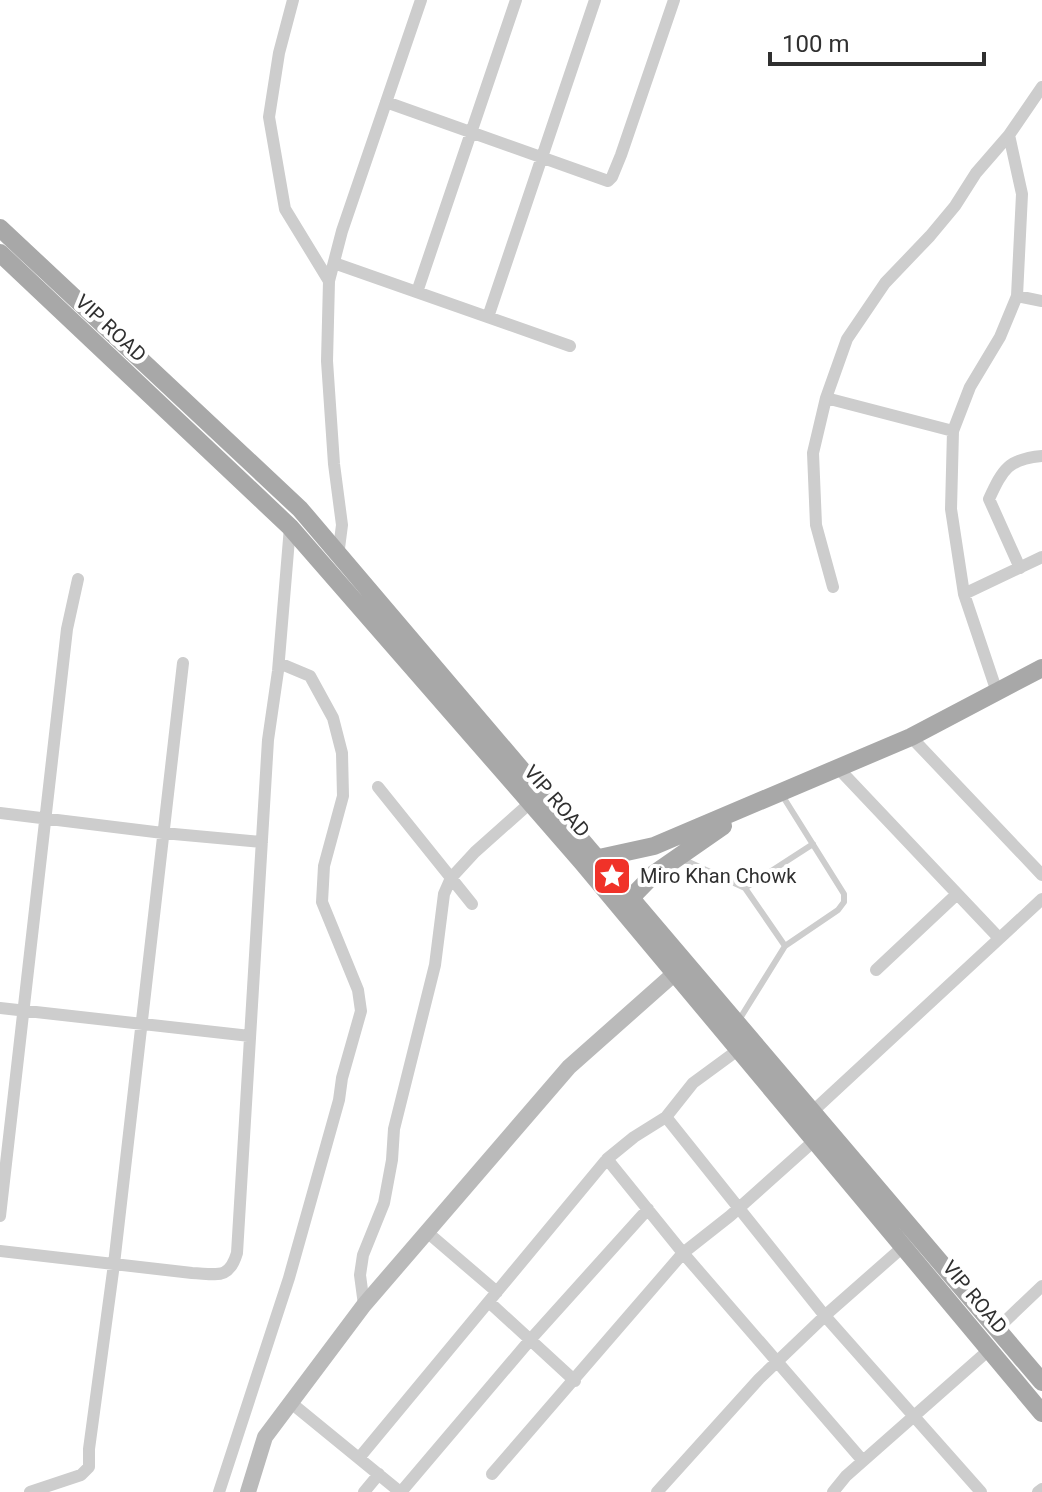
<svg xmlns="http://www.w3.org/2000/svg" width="1042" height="1492" viewBox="0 0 1042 1492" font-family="Roboto,sans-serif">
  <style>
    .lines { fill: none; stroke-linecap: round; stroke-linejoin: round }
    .lane { stroke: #cdcdcd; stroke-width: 6 }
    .street { stroke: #cdcdcd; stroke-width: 12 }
    .secondary { stroke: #bababa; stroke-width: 16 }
    .primary { stroke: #a8a8a8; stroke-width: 18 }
    .labels { text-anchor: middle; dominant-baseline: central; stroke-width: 8; stroke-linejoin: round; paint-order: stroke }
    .street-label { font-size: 20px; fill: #303030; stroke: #fff }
    .poi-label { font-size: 20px; fill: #303030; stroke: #fff; text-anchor: start }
  </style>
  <rect width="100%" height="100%" fill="#fff"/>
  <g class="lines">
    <path class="lane" d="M680,858L745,888L785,946
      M745,888L813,844
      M739,1020L785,946L838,910L844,902V894L782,795"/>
    <path class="street" d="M293,0L279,53L269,117L285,209L329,281
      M386,102L608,181L612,177L621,155L674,0
      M334,263L570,346
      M417,292L516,0
      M1017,296L1042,301
      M488,317L595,0
      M826,398L953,431
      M338,556L342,525L334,464L327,361L329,281L342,231L421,0
      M1020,568L989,499C1003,469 1008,459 1042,456
      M833,587L816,525L813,453L826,398L847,339L885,283L930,236L955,206L976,173L1009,135L1042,87
      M964,594L1042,557
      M997,692L964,594L951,509L953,431L970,387L1000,337L1017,296L1022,194L1009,135
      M911,737L1042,875
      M838,768L999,938
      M378,787L472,904
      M0,813L163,833L262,842
      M876,970L957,894
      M0,1008L250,1036
      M812,1112L1042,899
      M666,1117L825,1316L981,1492
      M607,1159L683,1253L863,1461
      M0,1216L67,629L78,579
      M427,1232L497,1292
      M0,1251L192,1273C217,1274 229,1280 237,1253L268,740L278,671L290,527
      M489,1302L575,1381
      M364,1305L360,1275L363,1255L384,1203L392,1160L394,1129L435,965L444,894L451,878L475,852L530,803
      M998,1328L1042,1286
      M290,1402L400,1492
      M359,1458L607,1159L634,1137L666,1117L693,1083L738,1050
      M492,1474L683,1253L730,1216L815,1140
      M30,1492L81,1475L89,1467V1449L114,1264L183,663
      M219,1492L289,1278L339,1100L342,1078L361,1011L358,990L322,902L324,866L343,796L342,753L333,718L310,676L279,663
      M364,1492L379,1474
      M401,1492L530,1340L648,1209
      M657,1492L759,1379L829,1312L904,1246
      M833,1492L846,1476L990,1349
      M1038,1492L1042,1489"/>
    <path class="secondary" d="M248,1492L265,1437L364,1305L569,1067L684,965"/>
    <path class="primary" d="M0,228L300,509L1042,1382
      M0,253L290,527L582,862L1042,1413
      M590,860L654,846L911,737L1042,668
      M622,907L654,874L723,826"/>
  </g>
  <defs>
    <g id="sight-square" transform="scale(2)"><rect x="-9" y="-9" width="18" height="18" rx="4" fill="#f03229" stroke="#fff"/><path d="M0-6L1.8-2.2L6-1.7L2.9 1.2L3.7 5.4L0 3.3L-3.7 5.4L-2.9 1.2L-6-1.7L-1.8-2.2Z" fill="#fff"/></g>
  </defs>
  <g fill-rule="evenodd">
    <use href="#sight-square" x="612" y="876"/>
  </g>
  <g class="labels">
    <g class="street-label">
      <text transform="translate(111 328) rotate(43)">VIP ROAD</text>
      <text transform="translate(557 801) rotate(49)">VIP ROAD</text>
      <text transform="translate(975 1297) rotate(50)">VIP ROAD</text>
    </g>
    <g class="poi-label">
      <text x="640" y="876">Miro Khan Chowk</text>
    </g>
  </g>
  <path d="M770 52v12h214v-12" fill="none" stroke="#303030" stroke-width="4"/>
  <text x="782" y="52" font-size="24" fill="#303030" stroke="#ffffff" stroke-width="6" paint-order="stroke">100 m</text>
</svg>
